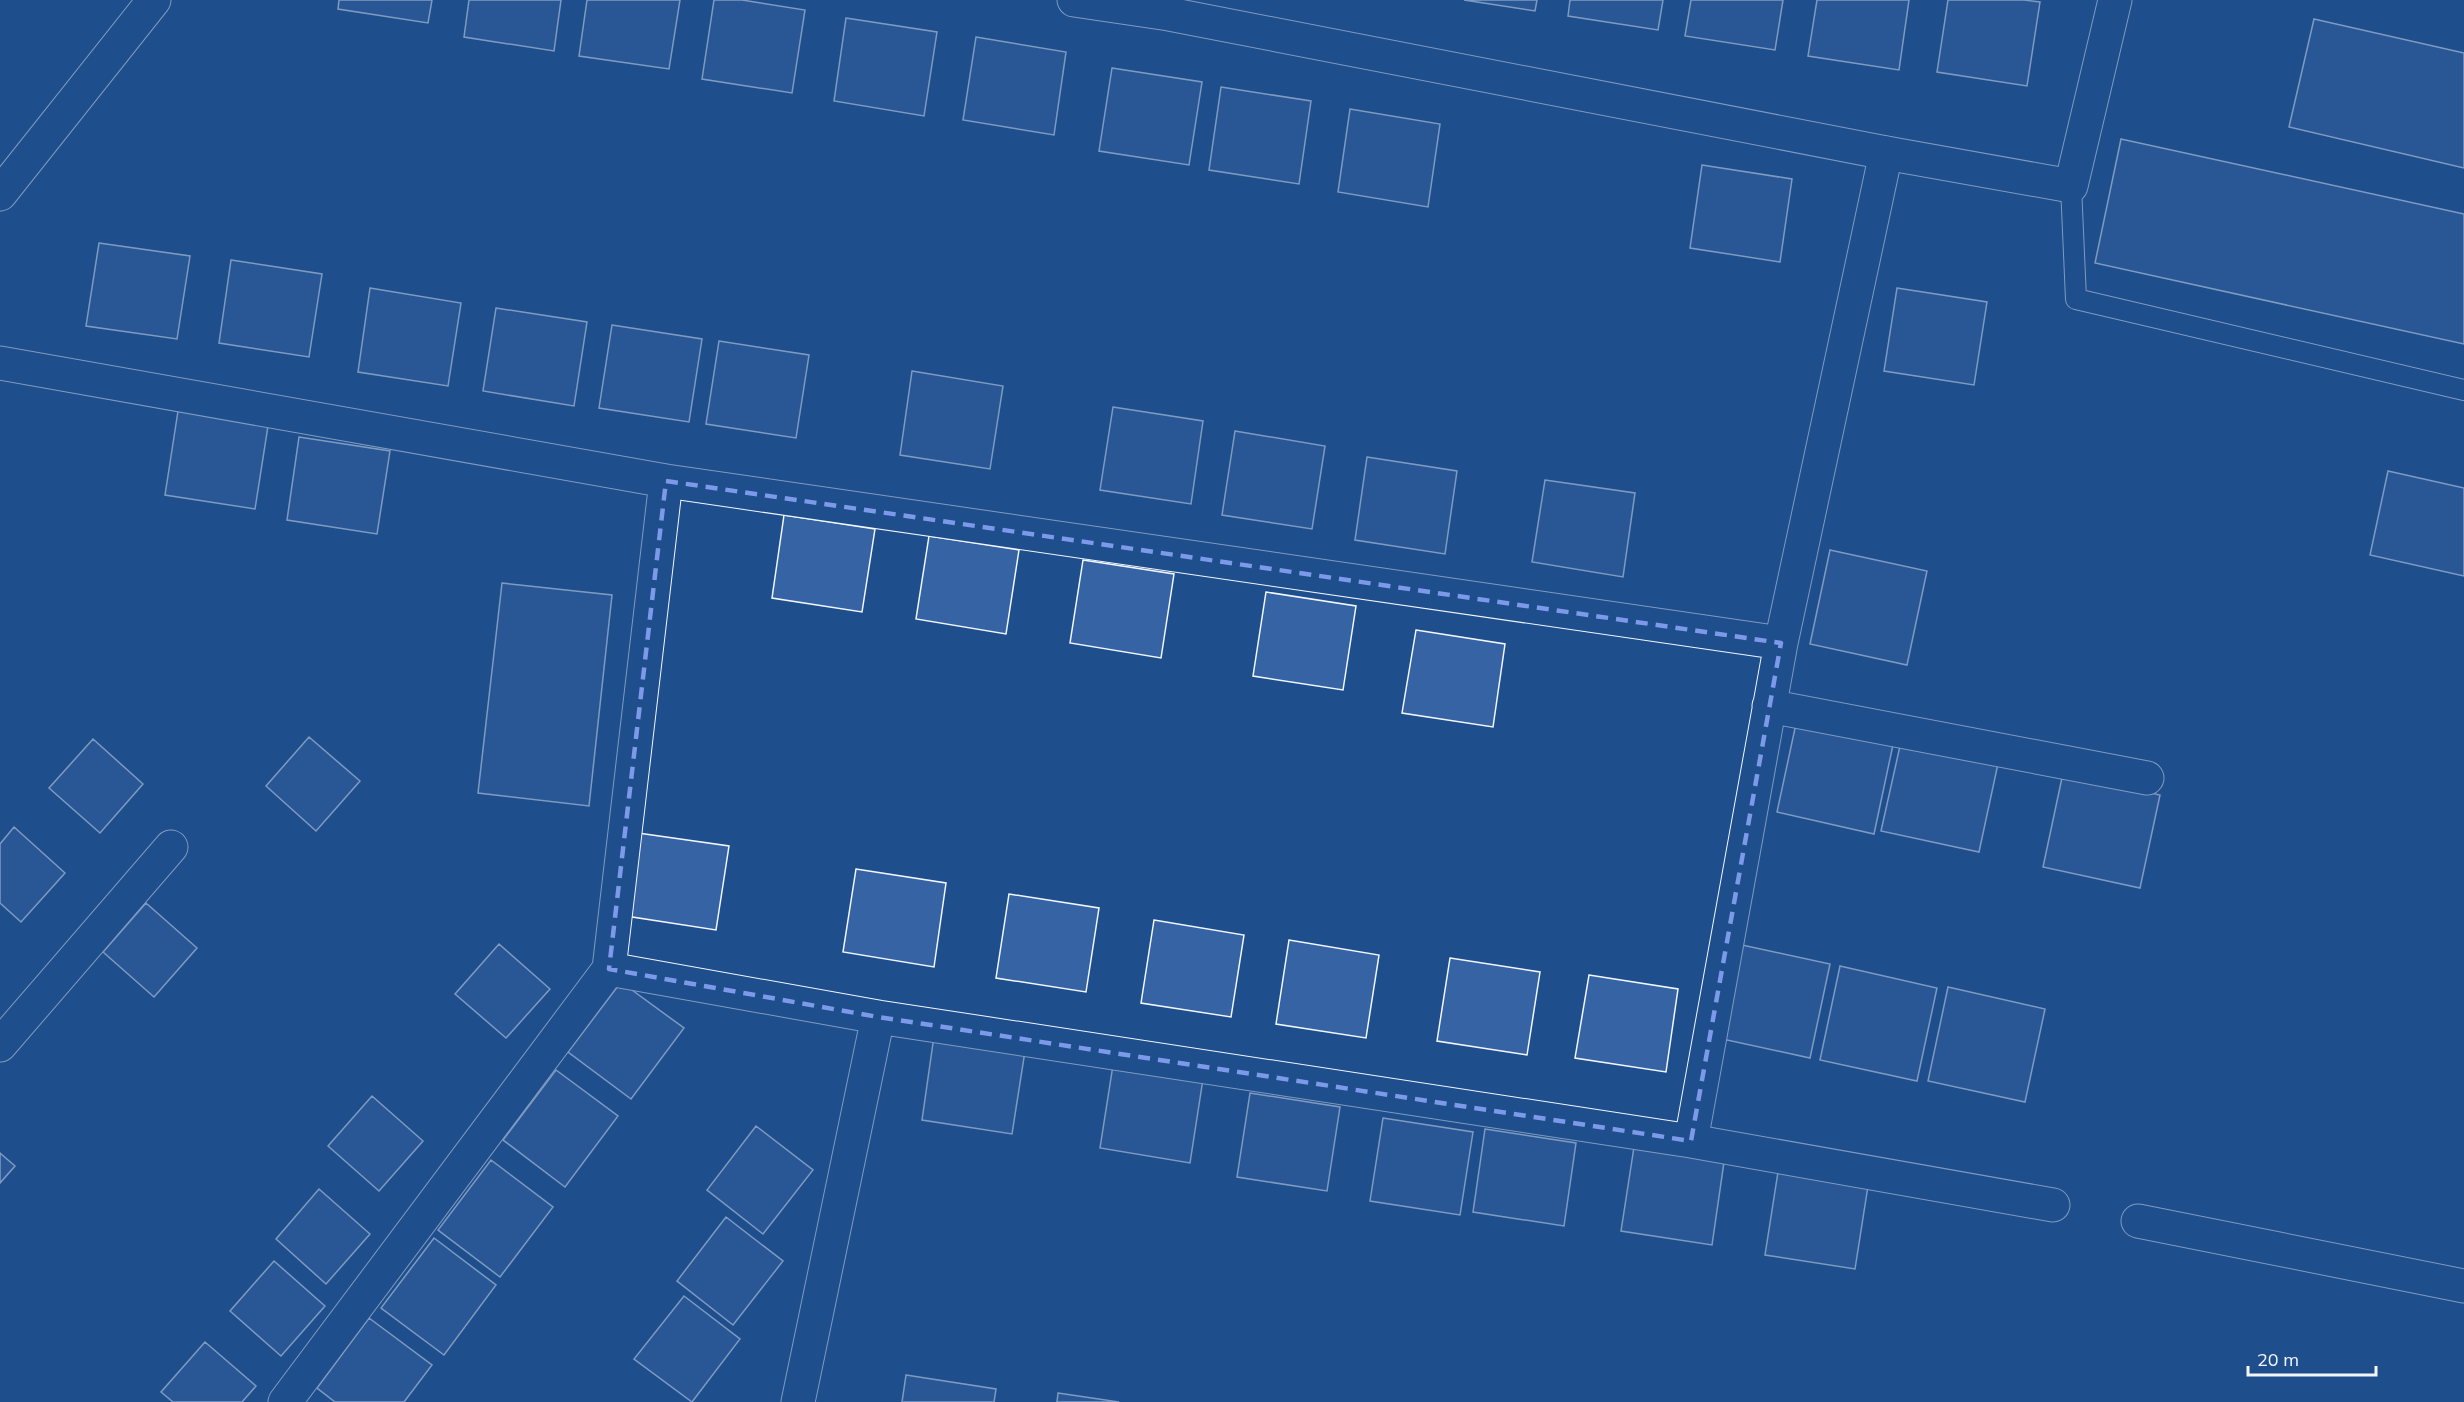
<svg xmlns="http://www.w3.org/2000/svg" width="2464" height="1402" viewBox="0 0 2464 1402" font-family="Mulish,sans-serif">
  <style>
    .building { fill: #3563a3; stroke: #f2f6ff; stroke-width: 1.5 }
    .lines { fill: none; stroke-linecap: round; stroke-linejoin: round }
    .service-casing { stroke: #f2f6ff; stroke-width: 22 }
    .minor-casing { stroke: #f2f6ff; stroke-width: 35 }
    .tertiary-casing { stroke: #f2f6ff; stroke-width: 35 }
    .service { stroke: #1f4e8c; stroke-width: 20 }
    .minor { stroke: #1f4e8c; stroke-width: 33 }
    .tertiary { stroke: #1f4e8c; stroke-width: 33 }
    .marked { fill: none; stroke: #7d9aea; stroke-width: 4.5; stroke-dasharray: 12 8; stroke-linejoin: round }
  </style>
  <rect width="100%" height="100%" fill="#1f4e8c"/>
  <path class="building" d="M339,0H432L428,23L338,9Z
    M469,0H561L554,51L464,37Z
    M587,0H680L669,69L579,56Z
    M714,0H742L805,10L792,93L702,79Z
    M1464,0H1537L1535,11Z
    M1570,0H1663L1658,30L1568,16Z
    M1691,0H1783L1775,50L1685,36Z
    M1817,0H1909L1899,70L1808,56Z
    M1948,0H2024L2040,2L2027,86L1937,72Z
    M846,18L937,32L924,116L834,101Z
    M2314,19L2464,53V168L2289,127Z
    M976,37L1066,52L1054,135L963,120Z
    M1112,68L1202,82L1189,165L1099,151Z
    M1221,87L1311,101L1299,184L1209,170Z
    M1350,109L1440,124L1428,207L1338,192Z
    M2121,139L2464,214V344L2095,263Z
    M1702,165L1792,179L1780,262L1690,248Z
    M99,243L190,256L177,339L86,326Z
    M231,260L322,274L309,357L219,343Z
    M370,288L461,303L448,386L358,372Z
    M1897,288L1987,302L1974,385L1884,371Z
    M496,308L587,322L574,406L483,391Z
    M612,325L702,339L689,422L599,408Z
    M719,341L809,355L796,438L706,424Z
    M912,371L1003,386L990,469L900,455Z
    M1113,407L1203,421L1191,504L1100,490Z
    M178,411L268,426L255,509L165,495Z
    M1235,431L1325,446L1312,529L1222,515Z
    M299,437L390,451L377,534L287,520Z
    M1367,457L1457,471L1445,554L1355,540Z
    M2388,471L2464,488V576L2370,555Z
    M1545,480L1635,493L1623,577L1532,562Z
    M784,515L875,529L862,612L772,598Z
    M929,536L1019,550L1006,634L916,619Z
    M1830,550L1927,571L1907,665L1810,644Z
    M1083,560L1174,574L1161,658L1070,643Z
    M502,583L612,595L589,806L478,793Z
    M1266,592L1356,606L1343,690L1253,676Z
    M1416,630L1505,644L1493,727L1402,713Z
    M1797,719L1894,740L1874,834L1777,812Z
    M309,737L360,781L316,831L266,786Z
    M1902,737L1999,759L1979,852L1881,831Z
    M93,739L143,784L100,833L49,788Z
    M2063,773L2160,795L2140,888L2043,867Z
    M14,827L65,873L21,922L0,903V844Z
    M638,833L729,846L716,930L626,916Z
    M856,869L946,883L934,967L843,952Z
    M1009,894L1099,908L1086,992L996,978Z
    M146,903L197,948L154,997L103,952Z
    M1154,920L1244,935L1231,1017L1141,1003Z
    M1289,940L1379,955L1366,1038L1276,1024Z
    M1733,943L1830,964L1810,1058L1713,1037Z
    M499,944L550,989L506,1038L455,994Z
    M1450,958L1540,972L1527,1055L1437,1041Z
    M1840,966L1937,988L1917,1081L1820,1060Z
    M1589,975L1678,989L1666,1072L1575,1058Z
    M621,982L684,1028L631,1099L568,1052Z
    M1948,987L2045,1009L2025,1102L1928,1081Z
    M934,1036L1025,1051L1012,1134L922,1120Z
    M1113,1065L1203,1079L1190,1163L1100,1148Z
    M556,1070L618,1116L565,1187L503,1140Z
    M1250,1093L1340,1107L1327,1191L1237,1177Z
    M372,1096L423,1141L379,1191L328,1146Z
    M1383,1118L1473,1132L1460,1215L1370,1201Z
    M756,1126L813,1170L763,1234L707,1190Z
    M1485,1129L1576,1143L1564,1226L1473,1212Z
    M1634,1147L1724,1162L1712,1245L1621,1231Z
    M0,1153L15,1166L0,1183Z
    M491,1160L553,1207L500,1277L438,1230Z
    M1778,1172L1868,1186L1855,1269L1765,1255Z
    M319,1189L370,1234L326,1284L276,1239Z
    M726,1217L783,1261L733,1325L677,1281Z
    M434,1238L496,1285L444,1355L381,1308Z
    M274,1261L325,1306L281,1356L230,1311Z
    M684,1296L740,1339L692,1402L634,1359Z
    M369,1318L432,1365L404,1402H335L317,1388Z
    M205,1342L256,1386L242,1402H173L161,1392Z
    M906,1375L996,1389L994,1402H902Z
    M1058,1393L1119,1402H1057Z"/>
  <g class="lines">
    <g class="service-casing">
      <path id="service" d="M2071,186L2076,299L2464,390"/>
    </g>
    <g class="minor-casing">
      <path id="minor" d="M0,363L666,481L1781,643
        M1769,706L2147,778
        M609,969L878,1017L1691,1141L2053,1205
        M0,1045L171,847
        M1691,1141L1781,643L1886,153
        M2138,1221L2464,1286
        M285,1402L609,969L666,481
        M798,1402L878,1017"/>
    </g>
    <g class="tertiary-casing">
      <path id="tertiary" d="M1074,0L1169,14L1886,153L2071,186L2115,0
        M0,194L154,0"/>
    </g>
    <use href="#service" class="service"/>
    <use href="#minor" class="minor"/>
    <use href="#tertiary" class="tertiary"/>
  </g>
  <path d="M0 0H2464V1402H0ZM666,481L1781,643L1691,1141L878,1017L609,969Z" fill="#1f4e8c" fill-opacity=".55" fill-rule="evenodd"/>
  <path class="marked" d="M666,481L1781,643L1691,1141L878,1017L609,969Z"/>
  <path d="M2248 1366v9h128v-9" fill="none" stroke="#f2f6ff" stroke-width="3"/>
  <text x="2257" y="1366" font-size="18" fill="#f2f6ff" stroke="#1f4e8c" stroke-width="4.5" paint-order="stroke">20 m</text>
</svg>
